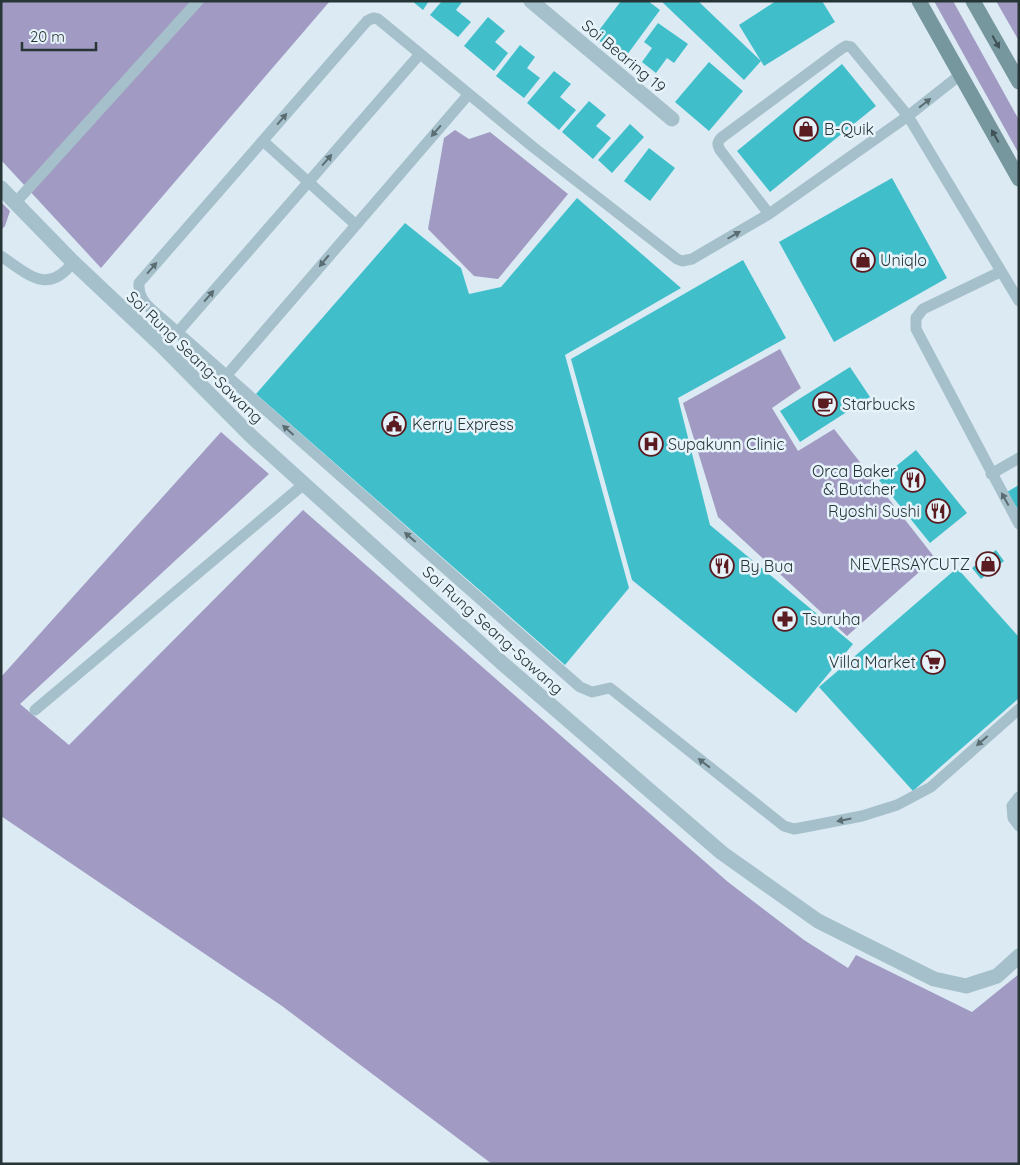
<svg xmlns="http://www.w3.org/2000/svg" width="1020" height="1165" viewBox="0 0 1020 1165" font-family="Quicksand,sans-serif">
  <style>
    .green { fill: #a19ac2 }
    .building { fill: #40bfcb }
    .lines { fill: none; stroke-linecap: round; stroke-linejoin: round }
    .lane { stroke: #a6c0cb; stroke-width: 11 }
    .street { stroke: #a6c0cb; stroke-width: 15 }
    .secondary { stroke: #77979f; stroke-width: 15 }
    .oneway { fill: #3f5256 }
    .oneway2 { fill: #5a6d72 }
    .labels { text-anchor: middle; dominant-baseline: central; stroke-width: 5; stroke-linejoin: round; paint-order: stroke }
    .street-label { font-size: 16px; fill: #273537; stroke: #e7f3fa }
    .poi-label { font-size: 16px; fill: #273537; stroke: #e7f3fa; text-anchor: start }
  </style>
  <rect width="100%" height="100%" fill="#dbeaf3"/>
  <path class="green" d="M1,1H330L101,268L1,160Z
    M934,1H953L1019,120V154Z
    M996,1H1019V41Z
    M455,130L469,139L490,132L568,194L498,279L474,276L428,229L444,138Z
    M1,202L10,211L5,226L1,230Z
    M780,349L801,388L772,408L798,451L834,429L935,558L847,636L718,517L683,403Z
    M221,432L269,474L20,704L69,745L303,510L728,882L804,940L848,968L856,955L972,1012L1019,974V1164H492L282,1006L1,816V677Z"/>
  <path class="building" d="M412,1H429L423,10Z
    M442,1H463L456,10L471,22L458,37L430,15Z
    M621,1H648L660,10L624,59L594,37Z
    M661,1H698L761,61L744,80Z
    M776,1H822L835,22L764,66L739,25Z
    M488,17L505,31L495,42L508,53L494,71L464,46Z
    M658,23L688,44L674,63L667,58L656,73L642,62L652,48L644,42Z
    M520,45L535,57L527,68L540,78L524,98L496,76Z
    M709,62L743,91L709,131L675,102Z
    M842,64L876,106L770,192L737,151Z
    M554,71L571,84L560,97L576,110L559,130L527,103Z
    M589,101L606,115L596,126L611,138L593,159L562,132Z
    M630,124L644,137L612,173L598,160Z
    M649,148L675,168L650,201L624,181Z
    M892,178L947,278L834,342L779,242Z
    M577,198L681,288L565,355L629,588L565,665L256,394L405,223L461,268L469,294L501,287Z
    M743,260L786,338L678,398L710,525L853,644L796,713L632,580L571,359Z
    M850,367L870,397L800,442L780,411Z
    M916,450L967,513L930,543L879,480Z
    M1019,485V511L1007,492Z
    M996,550L1004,561L981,579L972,568Z
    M957,568L1019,637V698L913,791L819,687Z"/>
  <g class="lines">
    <path class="lane" d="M960,75L908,116L769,214L692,259L682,261L677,259L533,147L378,19L373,18L367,21L139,283C138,294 143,302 151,309L580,687L592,692L610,688L784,826L794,829L805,827L862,816L897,805L931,787L1019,709
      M263,141L355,224
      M16,202L198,1
      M769,214L720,150C717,144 717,143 721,138L841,49L846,46L851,47L908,116L1019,301
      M1,256C28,274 48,296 73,262
      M1000,272L923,309L916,318V329L1019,524
      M177,333L420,54
      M226,376L468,95
      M991,474L1019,458
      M35,710L304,484
      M1019,797L1012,806L1013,818L1019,826"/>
    <path class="street" d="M531,1L672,119
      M1,188L73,262L161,345L251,436L502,663L722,853L818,921L934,979L966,986L997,976L1019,956"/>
    <path class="secondary" d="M919,1L1019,179
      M973,1L1019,82"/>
  </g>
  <defs><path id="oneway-solid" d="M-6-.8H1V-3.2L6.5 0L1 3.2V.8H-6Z" transform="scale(1.25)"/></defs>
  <g class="oneway">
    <use href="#oneway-solid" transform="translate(996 42) rotate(61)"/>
    <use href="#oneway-solid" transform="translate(995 136) rotate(-119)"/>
  </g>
  <g class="oneway2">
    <use href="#oneway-solid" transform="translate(925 103) rotate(-38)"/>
    <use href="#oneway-solid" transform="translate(282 119) rotate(-49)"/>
    <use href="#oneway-solid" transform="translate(436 131) rotate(131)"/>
    <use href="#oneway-solid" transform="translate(327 160) rotate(-49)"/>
    <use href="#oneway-solid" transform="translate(734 235) rotate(-30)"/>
    <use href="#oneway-solid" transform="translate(324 261) rotate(130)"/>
    <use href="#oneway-solid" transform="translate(152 268) rotate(-49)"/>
    <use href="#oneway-solid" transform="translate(209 296) rotate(-49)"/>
    <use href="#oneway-solid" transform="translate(288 430) rotate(-139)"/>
    <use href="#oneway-solid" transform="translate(1005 499) rotate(-119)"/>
    <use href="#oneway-solid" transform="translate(410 537) rotate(-139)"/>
    <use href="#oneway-solid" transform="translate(982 741) rotate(139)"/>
    <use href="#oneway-solid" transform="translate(704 763) rotate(-142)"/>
    <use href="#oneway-solid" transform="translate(844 820) rotate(169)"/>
  </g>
  <defs>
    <g id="shop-ring" transform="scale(1.25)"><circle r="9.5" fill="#e7f3fa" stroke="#5a1b21" stroke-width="1.5"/><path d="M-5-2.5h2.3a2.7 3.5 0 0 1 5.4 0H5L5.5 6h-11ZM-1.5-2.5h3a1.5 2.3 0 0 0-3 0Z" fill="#5a1b21"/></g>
    <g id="cafe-ring" transform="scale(1.25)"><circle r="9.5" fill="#e7f3fa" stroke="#5a1b21" stroke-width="1.5"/><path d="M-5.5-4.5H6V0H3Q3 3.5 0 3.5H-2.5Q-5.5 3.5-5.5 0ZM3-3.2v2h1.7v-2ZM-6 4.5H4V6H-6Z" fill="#5a1b21"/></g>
    <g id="civic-ring" transform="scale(1.25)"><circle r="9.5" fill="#e7f3fa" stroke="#5a1b21" stroke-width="1.5"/><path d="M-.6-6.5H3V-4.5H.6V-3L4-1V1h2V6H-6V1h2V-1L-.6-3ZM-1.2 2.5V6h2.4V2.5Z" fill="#5a1b21"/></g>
    <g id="hospital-ring" transform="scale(1.25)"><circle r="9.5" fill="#e7f3fa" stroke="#5a1b21" stroke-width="1.5"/><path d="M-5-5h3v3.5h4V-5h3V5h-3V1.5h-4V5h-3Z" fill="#5a1b21"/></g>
    <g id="restaurant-ring" transform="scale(1.25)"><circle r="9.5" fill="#e7f3fa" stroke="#5a1b21" stroke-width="1.5"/><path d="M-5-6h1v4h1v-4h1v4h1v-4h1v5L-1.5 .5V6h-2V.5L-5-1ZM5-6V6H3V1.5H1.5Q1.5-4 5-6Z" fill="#5a1b21"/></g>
    <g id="pharmacy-ring" transform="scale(1.25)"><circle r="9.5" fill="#e7f3fa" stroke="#5a1b21" stroke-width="1.5"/><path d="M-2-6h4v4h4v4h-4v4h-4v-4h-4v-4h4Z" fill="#5a1b21"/></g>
    <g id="supermarket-ring" transform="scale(1.25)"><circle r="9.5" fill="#e7f3fa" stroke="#5a1b21" stroke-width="1.5"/><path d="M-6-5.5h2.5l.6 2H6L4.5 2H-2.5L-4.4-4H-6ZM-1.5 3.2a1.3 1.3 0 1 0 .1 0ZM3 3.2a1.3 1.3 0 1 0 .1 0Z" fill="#5a1b21"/></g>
  </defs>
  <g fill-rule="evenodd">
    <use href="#shop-ring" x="806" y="129"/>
    <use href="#shop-ring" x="863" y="260"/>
    <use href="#cafe-ring" x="825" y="404"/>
    <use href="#civic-ring" x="394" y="424"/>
    <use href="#hospital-ring" x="651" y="444"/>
    <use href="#restaurant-ring" x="913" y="480"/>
    <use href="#restaurant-ring" x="938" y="511"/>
    <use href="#shop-ring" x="988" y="564"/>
    <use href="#restaurant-ring" x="722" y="566"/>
    <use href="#pharmacy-ring" x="785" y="619"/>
    <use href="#supermarket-ring" x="933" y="662"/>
  </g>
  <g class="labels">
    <g class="street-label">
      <text transform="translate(624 56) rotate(40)">Soi Bearing 19</text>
      <text transform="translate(195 357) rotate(44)">Soi Rung Seang-Sawang</text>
      <text transform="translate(493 630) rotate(42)">Soi Rung Seang-Sawang</text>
    </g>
    <g class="poi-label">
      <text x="824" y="129">B-Quik</text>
      <text x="880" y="260">Uniqlo</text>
      <text x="842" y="404">Starbucks</text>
      <text x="412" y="424">Kerry Express</text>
      <text x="668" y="444">Supakunn Clinic</text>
      <text x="896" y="471" text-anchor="end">Orca Baker<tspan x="896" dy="18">&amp; Butcher</tspan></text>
      <text x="920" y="511" text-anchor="end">Ryoshi Sushi</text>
      <text x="970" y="564" text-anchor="end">NEVERSAYCUTZ</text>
      <text x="740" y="566">By Bua</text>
      <text x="802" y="619">Tsuruha</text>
      <text x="916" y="662" text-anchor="end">Villa Market</text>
    </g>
  </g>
  <rect width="1020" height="1165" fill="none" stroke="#273537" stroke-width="5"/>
  <path d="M22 42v8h74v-8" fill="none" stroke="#273537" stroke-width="2.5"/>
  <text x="30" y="42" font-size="15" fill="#273537" stroke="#e7f3fa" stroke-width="4" paint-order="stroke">20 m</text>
</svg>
